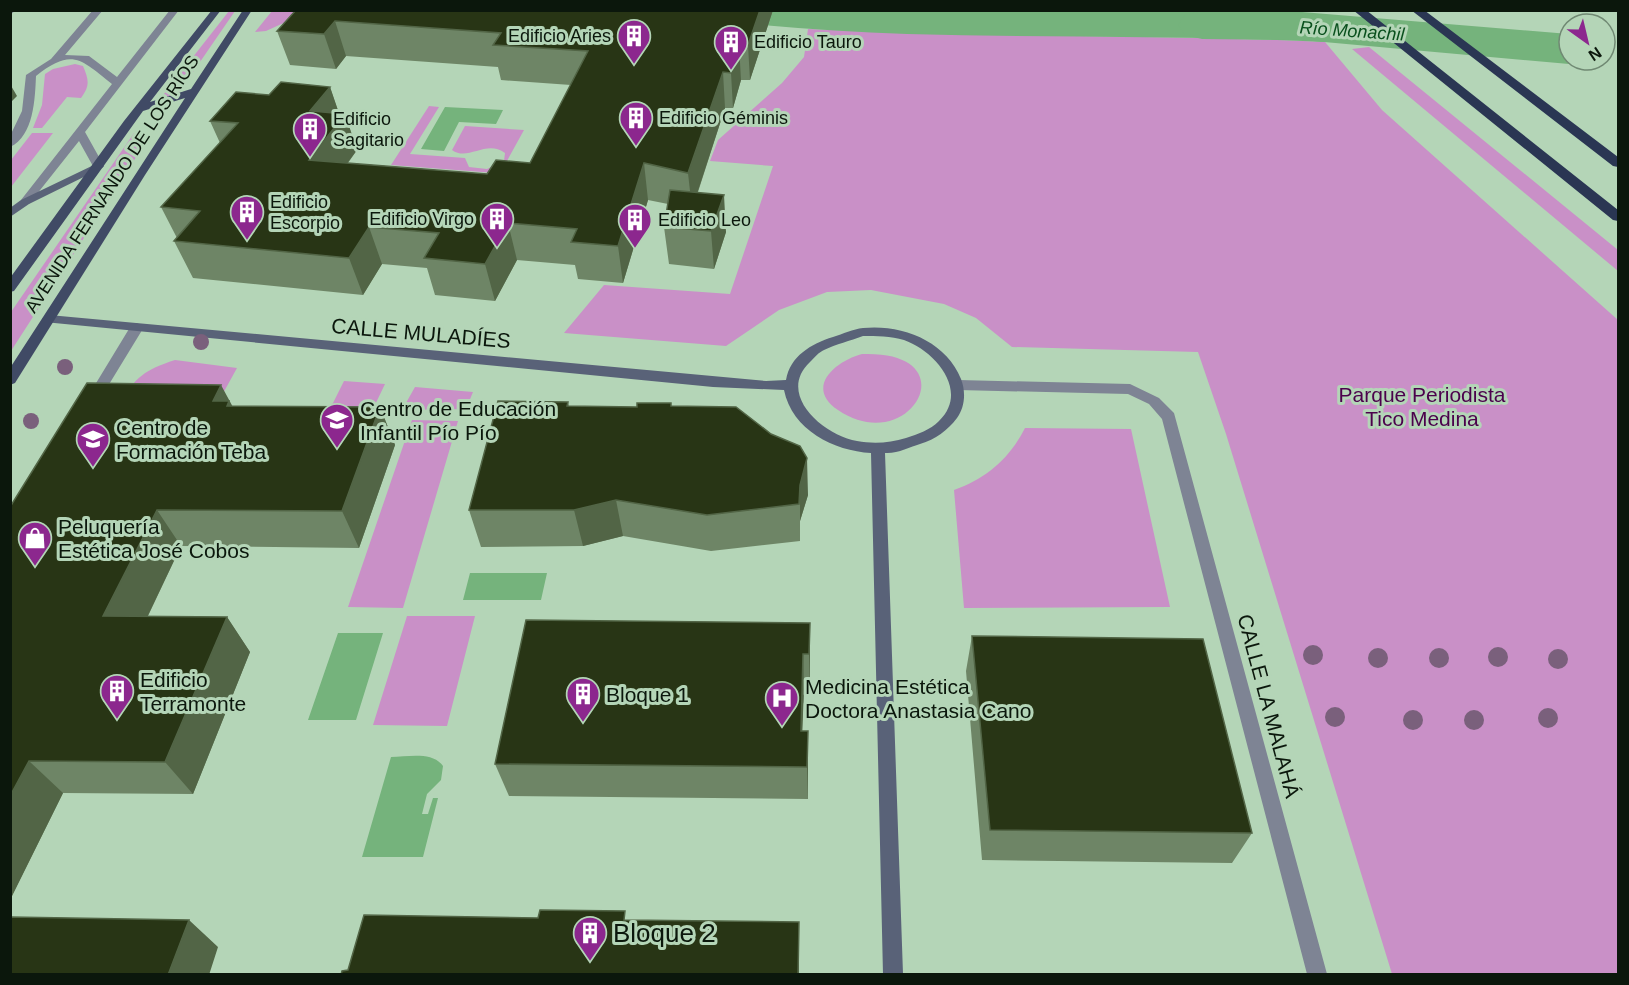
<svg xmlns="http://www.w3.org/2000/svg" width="1629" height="985" viewBox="0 0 1629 985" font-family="Arial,sans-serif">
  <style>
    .green { fill: #c990c7 }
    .water { fill: #75b37c }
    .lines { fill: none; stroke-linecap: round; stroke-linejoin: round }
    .river { fill: #75b37c; fill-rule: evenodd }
    .lane { fill: #7e8494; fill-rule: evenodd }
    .street { fill: #7e8494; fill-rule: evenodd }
    .secondary { fill: #596278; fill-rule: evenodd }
    .primary { fill: #404a65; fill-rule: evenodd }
    .highway { fill: #2a3653; fill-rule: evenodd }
    .tree { fill: #7a607c }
    .wall { fill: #6e8566 }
    .shaded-wall { fill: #526546 }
    .building { fill: #283515; stroke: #526546; stroke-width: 1.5 }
    .labels { text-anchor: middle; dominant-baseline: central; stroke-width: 6; stroke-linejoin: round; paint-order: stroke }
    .far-water-label { font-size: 18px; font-style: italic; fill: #09501d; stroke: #b4d5b7 }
    .far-poi-label { font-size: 18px; fill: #0b170c; stroke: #b4d5b7; text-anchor: start }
    .far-street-label { font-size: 18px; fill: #0b170c; stroke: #b4d5b7 }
    .street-label { font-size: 21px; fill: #0b170c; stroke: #b4d5b7 }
    .park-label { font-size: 21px; fill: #4b014c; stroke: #b4d5b7 }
    .poi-label { font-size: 21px; fill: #0b170c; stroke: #b4d5b7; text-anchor: start }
    .near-poi-label { font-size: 26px; fill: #0b170c; stroke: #b4d5b7; text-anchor: start }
  </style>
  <rect width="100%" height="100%" fill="#b4d5b7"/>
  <path class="green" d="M229,11H235L178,94L160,99Z
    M272,11H310L266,31L255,32Z
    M808,29C980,38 1153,34 1325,42L1382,110L1618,320V974H1392L1226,434L1198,352L1012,347L976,318L944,304L871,290L827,292L779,310L726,346L564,333L604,285L730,294L773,166L710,161L718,140L782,83L804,57Z
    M1369,47L1618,250V271L1352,49Z
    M75,64L83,66C89,80 90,86 81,98L67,97L42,128H33L42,105L45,74L53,69Z
    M429,106L439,107L410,154L465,158L469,167L487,169L504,161L505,153C486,139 468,162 452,150L465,126L524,130L502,170L495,173L391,165Z
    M32,133H53L11,187V160Z
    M134,133L151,134L11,351V312Z
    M862,354C971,350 910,459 838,410C804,387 836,361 862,354Z
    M175,360L237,368L216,406L119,404C136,377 144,370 175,360Z
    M344,381L385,384L373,409H330Z
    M415,387L473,392L466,409L402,410Z
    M412,420L458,421L403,608L348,607Z
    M1025,428L1131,429L1170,607L964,608L954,490C987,478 1009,459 1025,428Z
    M407,616H475L447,726L373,725Z"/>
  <path class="water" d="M1279,10L1325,42C1186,35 1047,38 907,34C813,31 720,22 627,11Z
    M445,107L503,110L496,124L459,122L444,151L421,149Z
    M470,573H547L541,600H463Z
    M338,633H383L356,720H308Z
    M391,757C408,757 432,751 443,766L441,780L427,794L422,814H428L433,798H438L423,857H362Z"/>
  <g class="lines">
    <path class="river" d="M1202,11L1302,12L1569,34V60H1584L1569,64L1302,40L1202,39L1185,35L1178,25L1185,15Z"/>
    <path class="lane" d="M10,10H16L10,15Z
      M93,10H103L65,55L89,56L117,77L170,10H179L85,132L104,166L102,168H94L79,141L29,204H21V200L112,84C81,60 73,47 36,76C35,98 34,136 10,147V136L22,111L26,75L51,59Z"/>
    <path class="street" d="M137,323L144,327L97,404H87L85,401L87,398L132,324Z
      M958,380L1130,384L1159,398L1174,413L1327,974H1307L1162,419L1149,404L1128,394L958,390L951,385Z"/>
    <path class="secondary" d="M98,163L104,166L102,168L29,204L10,217V208L21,200Z
      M49,315L766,381L786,380C790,356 811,344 833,337C843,334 853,329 863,328C902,324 946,341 961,379C966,392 965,407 957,418C947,431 936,439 920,444C910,447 897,454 885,453L903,974H883L871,453C834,451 792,430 784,390L713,387L44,322L42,319ZM863,336C876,336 891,336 904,340C935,351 970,391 939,421C930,430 918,434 906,438C890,443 873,444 857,441C823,435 776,394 810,362C814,358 819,352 824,350C836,344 850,341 863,336Z"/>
    <path class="primary" d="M212,10H221L150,102L191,89L243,10H252L145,175L15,383L10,385V368L185,98L143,111L14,291L10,292V278L124,121Z"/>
    <path class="highway" d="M1353,10H1366L1618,210V221L1613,220Z
      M1411,10H1424L1618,157V167L1613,166Z"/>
  </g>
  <g class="tree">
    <circle cx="201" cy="342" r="8"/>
    <circle cx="65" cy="367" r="8"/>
    <circle cx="31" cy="421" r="8"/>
    <circle cx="1313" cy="655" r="10"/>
    <circle cx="1498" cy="657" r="10"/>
    <circle cx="1378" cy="658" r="10"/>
    <circle cx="1439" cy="658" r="10"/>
    <circle cx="1558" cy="659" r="10"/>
    <circle cx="1335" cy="717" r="10"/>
    <circle cx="1548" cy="718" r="10"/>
    <circle cx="1413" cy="720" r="10"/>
    <circle cx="1474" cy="720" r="10"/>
  </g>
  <path class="wall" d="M125,10H167L166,11Z
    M296,10H773L750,80H741L733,108H725L698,192L726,232L714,269L669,264L664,227L668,204L648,200L623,283L578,279L575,265L517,260L495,301L435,295L427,268L382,264L363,295L193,278L174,241L177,238L161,207L220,143L210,121L269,95L330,87L339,114H345L357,150L348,163L487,174L530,163L571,85L501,80L498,67L346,56L336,69L290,65L277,31Z
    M568,402L569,406L637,407L671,406L808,495L800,521V541L711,551L623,536L583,546L481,547L469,510Z
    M232,406L380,407L395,445L359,548L181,546L148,616L227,617L250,652L193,794L63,793L10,900V507Z
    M810,623V689H804L802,731L808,764V799L509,796L495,764Z
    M972,636L1252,833L1232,863L982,860L966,671Z"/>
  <path class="shaded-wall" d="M760,10H773L750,80L748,45Z
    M335,21L346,56L336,69L324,34Z
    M739,45L741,80L733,108L731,73Z
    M723,72L725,108L692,209L688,173Z
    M10,84L17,96L10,103Z
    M330,87L341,119L345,114L357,150L323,196L309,160L310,111Z
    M644,163L648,200L623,283L618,246Z
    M724,195L726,232L714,269L711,231Z
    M508,223L517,260L495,301L485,264Z
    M369,227L382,264L363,295L349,258Z
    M221,385L241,422L213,401Z
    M380,407L395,445L359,548L342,511Z
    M807,458L808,495L800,521V541V485Z
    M616,500L623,536L583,546L574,510Z
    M157,510L181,546L131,651L103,616Z
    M227,617L250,652L193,794L165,762Z
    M810,623V689L809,654Z
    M803,654L804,689L801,764V731Z
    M808,731V799L807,767Z
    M29,761L63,793L10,900V796Z
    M189,920L218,947L209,975H168Z
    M799,922V975H798Z"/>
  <path class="building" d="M296,10H760L748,45H739L731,73L723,72L688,173L644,163L618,246L571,242L577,229L508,223L485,264L424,258L439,233L369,227L349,258L174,241L200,211L161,207L238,123L210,121L236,92L269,95L281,82L330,87L310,111L345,114L309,160L487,174L496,160L530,163L588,51L493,45L501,33L335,21L324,34L277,31Z
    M670,190L724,195L711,231L664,227Z
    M87,383L221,385L213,401H229L227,406L380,407L342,511L157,510L103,616L227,617L165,762L29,761L10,796V507Z
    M498,401L568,402L567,406L637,407V403H671V406L736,407L771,434L800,446L807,458L800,485L799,504L707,515L616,500L574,510H469Z
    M526,620L810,623L809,654H803L801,731H808L807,767L495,764Z
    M972,636L1203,639L1252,833L990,830Z
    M540,910L625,911L624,920L799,922L798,975H341L342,971L348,970L364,915L538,918Z
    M10,917L189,920L168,975H10Z"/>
  <defs>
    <g id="building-pin" transform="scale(1.725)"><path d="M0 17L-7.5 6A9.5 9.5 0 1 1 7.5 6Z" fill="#8c278e" stroke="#b4d5b7"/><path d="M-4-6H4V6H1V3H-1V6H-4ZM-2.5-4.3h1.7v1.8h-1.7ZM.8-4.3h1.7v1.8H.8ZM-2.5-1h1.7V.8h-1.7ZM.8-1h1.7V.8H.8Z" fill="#fff"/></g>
    <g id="school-pin" transform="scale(1.725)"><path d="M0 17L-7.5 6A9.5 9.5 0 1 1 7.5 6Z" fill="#8c278e" stroke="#b4d5b7"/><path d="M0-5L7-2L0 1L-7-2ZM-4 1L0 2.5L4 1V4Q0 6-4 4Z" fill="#fff"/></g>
    <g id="university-pin" transform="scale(1.725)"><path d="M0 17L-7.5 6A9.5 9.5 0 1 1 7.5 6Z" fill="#8c278e" stroke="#b4d5b7"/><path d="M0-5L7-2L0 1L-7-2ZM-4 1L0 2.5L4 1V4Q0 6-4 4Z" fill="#fff"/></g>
    <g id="shop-pin" transform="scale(1.725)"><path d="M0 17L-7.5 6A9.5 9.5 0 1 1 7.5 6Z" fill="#8c278e" stroke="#b4d5b7"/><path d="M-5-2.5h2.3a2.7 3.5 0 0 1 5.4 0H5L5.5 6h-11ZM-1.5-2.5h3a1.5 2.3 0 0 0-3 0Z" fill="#fff"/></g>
    <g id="hospital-pin" transform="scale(1.725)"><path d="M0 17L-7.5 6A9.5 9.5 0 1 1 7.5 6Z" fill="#8c278e" stroke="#b4d5b7"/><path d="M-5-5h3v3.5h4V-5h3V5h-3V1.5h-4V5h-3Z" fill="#fff"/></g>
  </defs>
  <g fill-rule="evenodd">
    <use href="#building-pin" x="634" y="36"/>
    <use href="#building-pin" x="731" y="42"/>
    <use href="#building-pin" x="636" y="118"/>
    <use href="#building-pin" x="310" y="129"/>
    <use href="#building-pin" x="247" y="212"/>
    <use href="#building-pin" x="497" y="219"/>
    <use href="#building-pin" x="635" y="220"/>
    <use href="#school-pin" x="337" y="420"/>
    <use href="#university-pin" x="93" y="439"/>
    <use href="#shop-pin" x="35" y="538"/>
    <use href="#building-pin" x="117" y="691"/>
    <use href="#building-pin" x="583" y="694"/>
    <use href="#hospital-pin" x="782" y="698"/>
    <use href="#building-pin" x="590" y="933"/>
  </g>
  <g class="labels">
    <g class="far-water-label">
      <text transform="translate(1352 31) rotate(4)">Río Monachil</text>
    </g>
    <g class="far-poi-label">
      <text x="611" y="36" text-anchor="end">Edificio Aries</text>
      <text x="754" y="42">Edificio Tauro</text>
      <text x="659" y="118">Edificio Géminis</text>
      <text x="333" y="119">Edificio<tspan x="333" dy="21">Sagitario</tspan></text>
      <text x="270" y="202">Edificio<tspan x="270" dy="21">Escorpio</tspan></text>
      <text x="474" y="219" text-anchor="end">Edificio Virgo</text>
      <text x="658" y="220">Edificio Leo</text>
    </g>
    <g class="far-street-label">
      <text transform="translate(112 184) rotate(-57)">AVENIDA FERNANDO DE LOS RÍOS</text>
    </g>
    <g class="street-label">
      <text transform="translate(421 333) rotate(5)">CALLE MULADÍES</text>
      <text transform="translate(1269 706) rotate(75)">CALLE LA MALAHÁ</text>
    </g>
    <g class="park-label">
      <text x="1422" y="394">Parque Periodista<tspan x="1422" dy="24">Tico Medina</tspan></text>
    </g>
    <g class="poi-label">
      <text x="360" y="408">Centro de Educación<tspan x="360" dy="24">Infantil Pío Pío</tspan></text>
      <text x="116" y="427">Centro de<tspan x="116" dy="24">Formación Teba</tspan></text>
      <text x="58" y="526">Peluquería<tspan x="58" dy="24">Estética José Cobos</tspan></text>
      <text x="140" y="679">Edificio<tspan x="140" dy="24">Terramonte</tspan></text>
      <text x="805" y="686">Medicina Estética<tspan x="805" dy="24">Doctora Anastasia Cano</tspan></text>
      <text x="606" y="694">Bloque 1</text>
    </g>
    <g class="near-poi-label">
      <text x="613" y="933">Bloque 2</text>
    </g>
  </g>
  <rect width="1629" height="985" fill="none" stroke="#0b170c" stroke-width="24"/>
  <g transform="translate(1587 42) rotate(146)"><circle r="28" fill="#b4d5b7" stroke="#708973" stroke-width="1.5"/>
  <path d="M0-4.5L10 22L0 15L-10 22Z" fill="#8c278e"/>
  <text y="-9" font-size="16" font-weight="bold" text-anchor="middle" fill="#0b170c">N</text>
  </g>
</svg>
